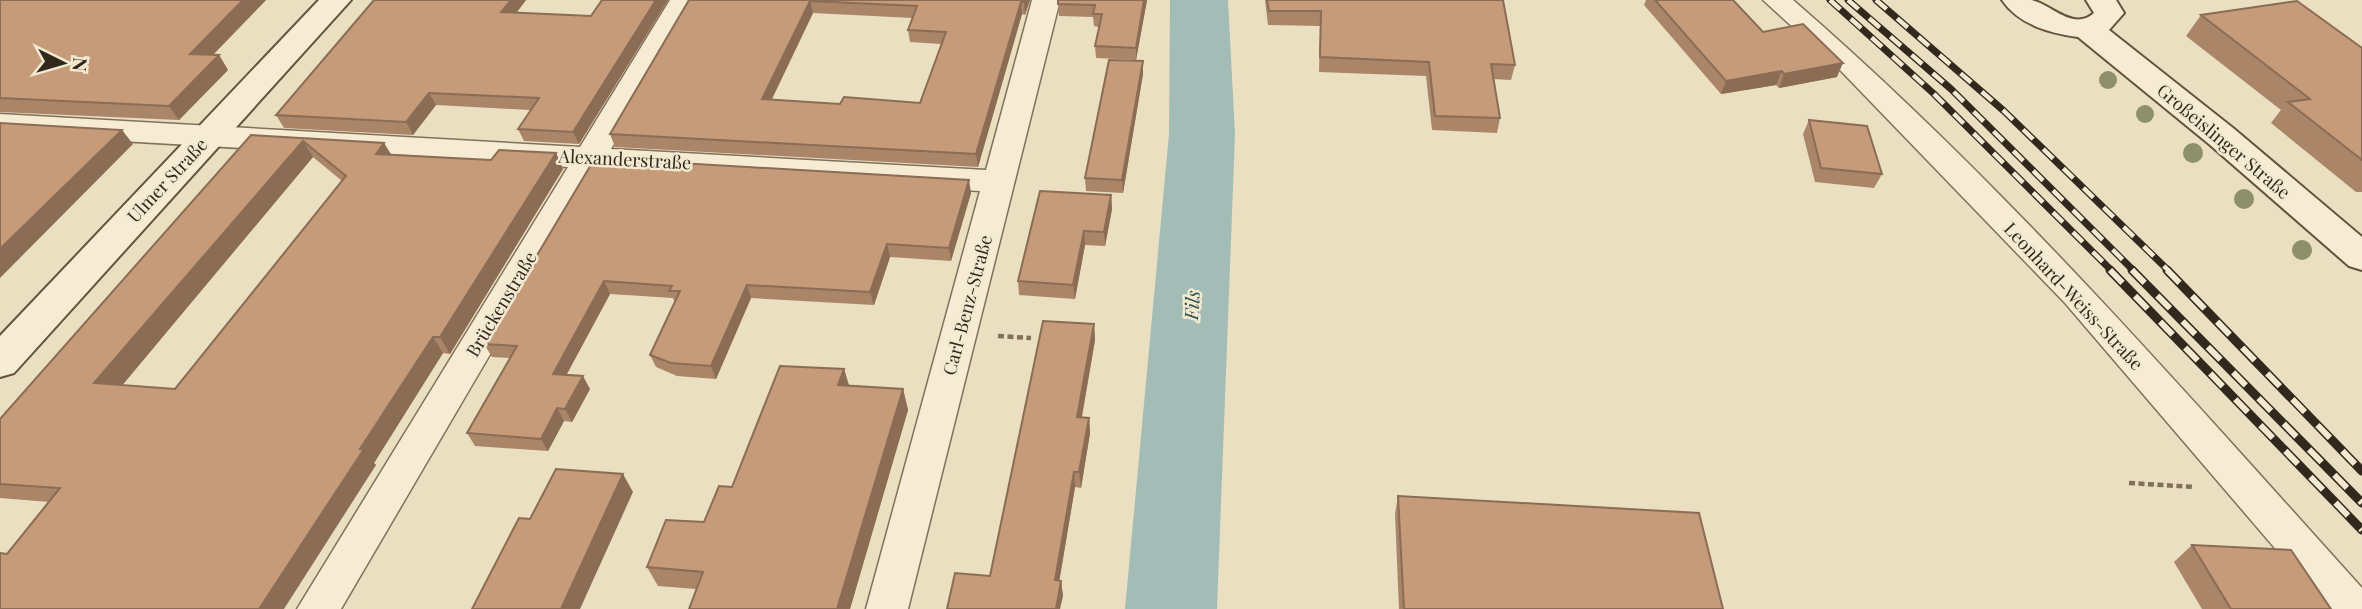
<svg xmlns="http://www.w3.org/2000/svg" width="2362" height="609" viewBox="0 0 2362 609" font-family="'Playfair Display',serif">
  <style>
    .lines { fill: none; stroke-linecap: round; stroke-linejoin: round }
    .river { fill: #a3bdb6; fill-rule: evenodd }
    .minor-casing { stroke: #82705a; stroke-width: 3 }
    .secondary-casing { stroke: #64523d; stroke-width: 4 }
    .path { stroke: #82705a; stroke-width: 4.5; stroke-dasharray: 6 3.5; stroke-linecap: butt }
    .minor { fill: #f6ecd3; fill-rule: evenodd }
    .secondary { fill: #f6ecd3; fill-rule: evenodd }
    .rail-far1-casing { stroke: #33281d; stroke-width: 7 }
    .rail-casing { stroke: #33281d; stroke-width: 9 }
    .rail-far1 { stroke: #f2e9d0; stroke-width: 4.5; stroke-dasharray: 14; stroke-linecap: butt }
    .rail { stroke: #f2e9d0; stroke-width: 6; stroke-dasharray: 18; stroke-linecap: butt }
    .tree { fill: #8e8f6b }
    .wall { fill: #aa8568; fill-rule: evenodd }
    .shaded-wall { fill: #8b6c55 }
    .building { fill: #c69b79; stroke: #8b6c55; stroke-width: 2; fill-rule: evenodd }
    .labels { text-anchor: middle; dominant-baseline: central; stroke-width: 5; stroke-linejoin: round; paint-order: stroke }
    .street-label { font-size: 18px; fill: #33281d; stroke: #f2e9d0 }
    .water-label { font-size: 19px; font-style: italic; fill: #2d5250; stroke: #f2e9d0 }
  </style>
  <rect width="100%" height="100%" fill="#eadfc1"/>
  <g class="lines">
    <path class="river" d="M1170,0H1228L1235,134L1217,609H1125L1169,134Z"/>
    <g class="minor-casing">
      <path id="minor" d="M670,0H698L611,149L986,170L1032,0H1060L908,609H866L980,191L599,168L341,609H297L568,167L0,134V114L580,147Z
        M1763,0H1793C2000,179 2179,385 2362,588V609H2327L2065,303L1841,71Z"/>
    </g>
    <g class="secondary-casing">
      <path id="secondary" d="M319,0H351L14,373L0,377V336Z
        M2002,0C2011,0 2022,0 2031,0C2050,3 2073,32 2094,13L2086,0H2116L2124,13L2109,30L2233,128L2362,237V270L2349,266L2209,144L2078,37C2050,33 2019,25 2002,0Z"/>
    </g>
    <path class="path" d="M998,336L1031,338
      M2129,483L2195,487"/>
    <use href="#minor" class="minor"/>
    <use href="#secondary" class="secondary"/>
    <g class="rail-far1-casing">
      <path id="rail-far1" d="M1830,0L1933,93L2112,271
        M1848,0L1951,89L2134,271
        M1876,0L2004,111L2169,271"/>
    </g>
    <g class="rail-casing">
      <path id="rail" d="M2110,270L2362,530
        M2132,270L2362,503
        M2167,270L2362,471"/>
    </g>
    <use href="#rail-far1" class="rail-far1"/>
    <use href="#rail" class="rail"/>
  </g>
  <g class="tree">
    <circle cx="2108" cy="80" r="9"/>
    <circle cx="2145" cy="114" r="9"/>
    <circle cx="2193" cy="153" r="10"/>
    <circle cx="2244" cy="199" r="10"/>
    <circle cx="2302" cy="250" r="10"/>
  </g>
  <path class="wall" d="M0,0H266L213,55H219L228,70L179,120L0,112Z
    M374,0H526L516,13L591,16L602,0H668L579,144L524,141L518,129L530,110L436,105L413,135L284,128L276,115Z
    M689,0H1030L1025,15L1022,14L978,167L615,147L610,134ZM813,13L913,18L908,30L910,42L941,44L920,103L840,104L772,99Z
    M1058,0H1147L1136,60L1096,58L1095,46L1099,27L1094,26L1093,17L1059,16Z
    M1265,0H1503L1515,65L1511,80L1493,79L1500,118L1497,133L1432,130L1426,76L1319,72L1320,26L1268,25Z
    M1646,0H1733L1763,32L1837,77L1779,88L1776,85L1721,94L1644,5Z
    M2201,15L2362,48V192H2356L2271,123L2281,110L2186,36Z
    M1143,61V74L1123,193L1086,191L1085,178Z
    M1809,120L1882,174L1874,188L1815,182L1803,134Z
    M251,135L384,143L391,154L491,160L556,153L563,169L450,354L443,353L374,463L376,465L7,554L49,502L0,498V419ZM313,157L342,181L175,389L122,385Z
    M595,158L971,193L951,261L890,257L874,305L751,298L716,379L677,376L656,367L650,355L675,303L673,298L610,294L566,375L590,389L572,422L564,421L548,451L475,446L467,433L510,358L492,357L484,344Z
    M1111,195L1112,209L1105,246L1085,245L1075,299L1019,295L1018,281Z
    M1094,324L1095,340L1082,417L1089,418L1090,433L1081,488L1075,487L1059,581H1061L1063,596L990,576Z
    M844,369L849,385L903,389L908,410L850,609H689L696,589L658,586L647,567L704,522L732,487Z
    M1398,496L1723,609H1399L1395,514Z
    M2192,545L2331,609H2202L2174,562Z"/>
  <path class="shaded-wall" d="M243,0H266L200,68L190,54Z
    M511,0H526L507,25L501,12Z
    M656,0H668L579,144L573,132Z
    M1025,0H1030L1025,15L1024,2Z
    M1144,0H1147L1136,60V48Z
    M810,1L813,13L766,111L762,99Z
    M1021,2L1022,14L978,167L976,154Z
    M219,55L228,70L179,120L169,106Z
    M1143,61V74L1123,193L1122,180Z
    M1843,63L1837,77L1779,88L1784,74Z
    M1782,71L1776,85L1721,94L1726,81Z
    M429,93L436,105L413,135L406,122Z
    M122,130L133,144L0,278V249Z
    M303,141L313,157L110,400L94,383Z
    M384,143L394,160L376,154Z
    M556,153L563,169L450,354L440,337Z
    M969,180L971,193L951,261L949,248Z
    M1111,195L1112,209L1105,246L1104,232Z
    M1084,231L1085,245L1075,299L1073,285Z
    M887,244L890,257L874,305L870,292Z
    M604,281L610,294L560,387L553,374Z
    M747,285L751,298L716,379L711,366Z
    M1094,324L1095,340L1079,432L1077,417Z
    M433,337L443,353L374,463L376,465L284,609H259L360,449Z
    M844,369L850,390L838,385Z
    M583,376L590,389L572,422L565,409Z
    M903,389L908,410L850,609H837Z
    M557,408L564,421L548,451L541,439Z
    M1089,418L1090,433L1081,488L1079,472Z
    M1074,472L1075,487L1057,595L1055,580Z
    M623,474L633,492L580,609H561Z
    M1061,581L1063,596L1060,609H1056Z"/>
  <path class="building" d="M0,0H243L190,54L219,55L169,106L0,98Z
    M374,0H511L501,12L591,16L602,0H656L573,132L518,129L539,98L429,93L406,122L276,115Z
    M689,0H1025L1024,2H1021L976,154L610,134ZM810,1L917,6L908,30L946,32L920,103L844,97L840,104L762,99Z
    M1058,0H1144L1136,48L1095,46L1102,14H1093L1095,5L1058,4Z
    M1267,0H1503L1515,65L1491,64L1500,118L1435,116L1429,62L1320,57L1321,11H1269Z
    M1655,0H1733L1763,32L1803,24L1843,63L1784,74L1782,71L1726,81Z
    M2297,1L2362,48V160L2288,102L2310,99L2201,15Z
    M1109,60L1143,61L1122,180L1085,178Z
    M1809,120L1867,126L1882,174L1821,168Z
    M0,123L122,130L0,249Z
    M251,135L384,143L376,154L491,160L499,150L556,153L440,337H433L360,449H364L259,609H0V553L7,554L60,488L0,484V419ZM303,141L346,176L175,389L94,383Z
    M595,158L969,180L949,248L887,244L870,292L747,285L711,366L671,363L650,355L680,291H669L672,286L604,281L553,374L583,376L565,409L557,408L541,439L467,433L517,346L484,344Z
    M1040,191L1111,195L1104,232L1084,231L1073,285L1018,281Z
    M1043,321L1094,324L1077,417L1089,418L1079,472H1074L1055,580L1061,581L1056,609H947L955,573L990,576Z
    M780,366L844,369L838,385L903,389L837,609H689L703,572L647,567L666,520L704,522L719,486L732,487Z
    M556,469L623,474L561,609H472L519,518L530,519Z
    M1398,496L1699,513L1723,609H1404Z
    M2192,545L2291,550L2331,609H2231Z"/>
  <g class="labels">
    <g class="street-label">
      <text transform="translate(2224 141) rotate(40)">Großeislinger Straße</text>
      <text transform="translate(625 159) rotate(3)">Alexanderstraße</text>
      <text transform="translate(167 180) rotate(-47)">Ulmer Straße</text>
      <text transform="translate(2074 296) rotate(47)">Leonhard-Weiss-Straße</text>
      <text transform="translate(501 304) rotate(-59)">Brückenstraße</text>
      <text transform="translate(967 305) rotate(-75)">Carl-Benz-Straße</text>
    </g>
    <g class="water-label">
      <text transform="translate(1191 305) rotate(-86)">Fils</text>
    </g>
  </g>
  <g transform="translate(63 63) rotate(95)" stroke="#f2e9d0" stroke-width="5" paint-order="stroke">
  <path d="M0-5L12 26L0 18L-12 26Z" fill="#33281d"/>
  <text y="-10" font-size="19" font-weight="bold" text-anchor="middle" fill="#33281d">N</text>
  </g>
</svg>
